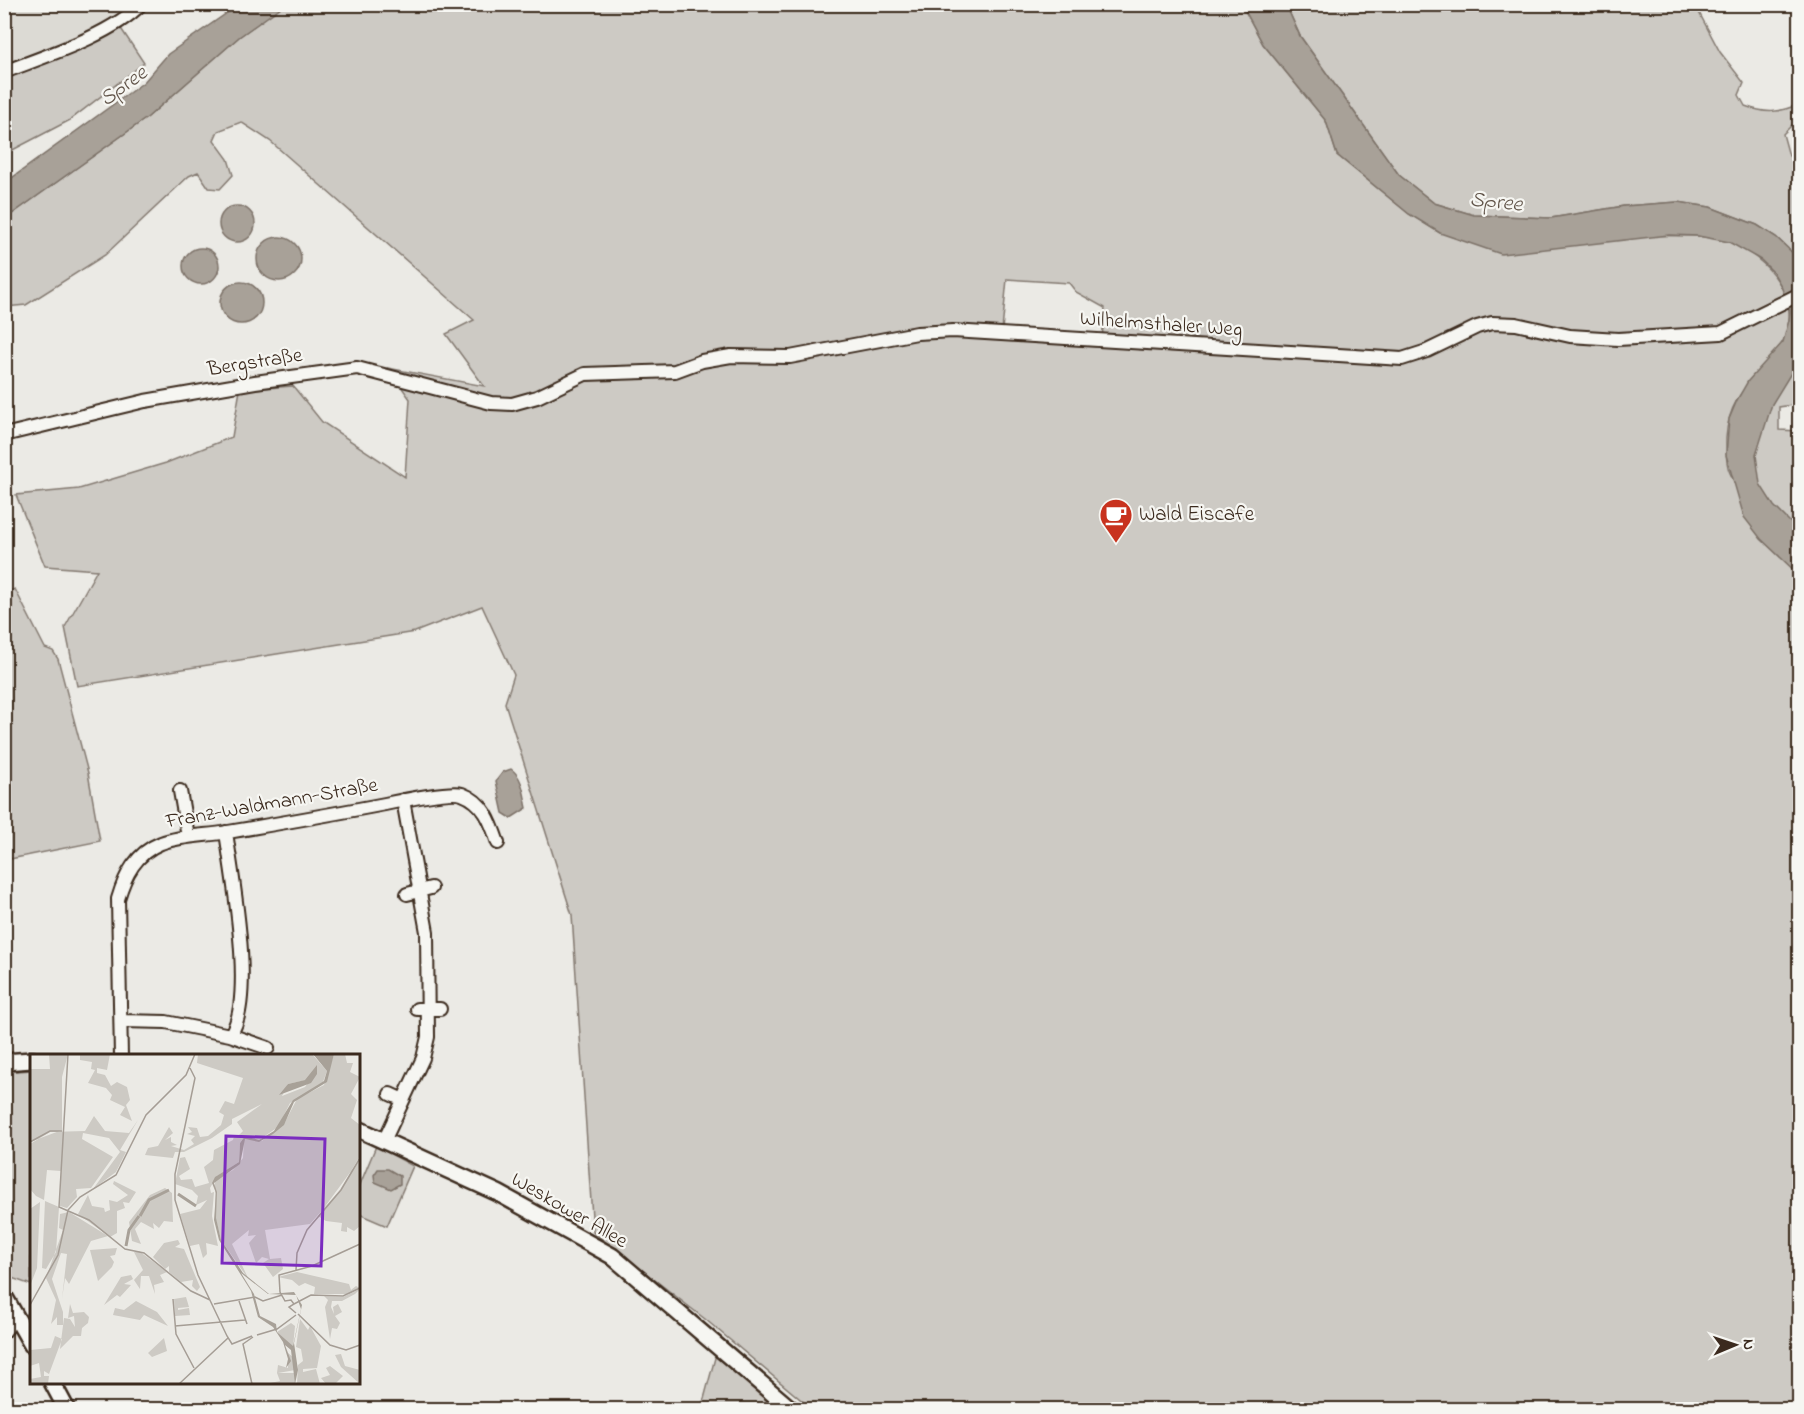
<svg xmlns="http://www.w3.org/2000/svg" width="1804" height="1414" viewBox="0 0 1804 1414" font-family="'Indie Flower',sans-serif">
  <style>
    .built { fill: #dcdad4 }
    .green { fill: #cdcac4; stroke: #847a71; stroke-width: 1.5; fill-rule: evenodd }
    .water { fill: #a8a198; stroke: #7c7167; stroke-width: 1.5 }
    .lines { fill: none; stroke-linecap: round; stroke-linejoin: round }
    .minor-casing { stroke: #3b2a1e; stroke-width: 16 }
    .major-casing { stroke: #3b2a1e; stroke-width: 20 }
    .minor { stroke: #f6f6f2; stroke-width: 12 }
    .major { stroke: #f6f6f2; stroke-width: 15 }
    .labels { text-anchor: middle; dominant-baseline: central; stroke-width: 4.5; stroke-linejoin: round; paint-order: stroke }
    .street-label { font-size: 21px; fill: #3b2a1e; stroke: #f6f6f2 }
    .poi-label { font-size: 21px; fill: #3b2a1e; stroke: #f6f6f2; text-anchor: start }
    .water-label { font-size: 22px; font-style: italic; fill: #615449; stroke: #f6f6f2 }
    .inset-river { fill: none; stroke: #a8a198; stroke-width: 3 }
    .inset-road { fill: none; stroke: #a59d95; stroke-width: 1.5 }
    .view { fill: #7b2cbf; fill-opacity: 0.15; stroke: #7b2cbf; stroke-width: 3 }
    .inset-edge { fill: none; stroke: #3b2a1e; stroke-width: 3 }
  </style>
  <rect width="100%" height="100%" fill="#ebeae5"/>
  <filter id="ink" filterUnits="userSpaceOnUse"><feTurbulence type="fractalNoise" baseFrequency=".0167" numOctaves="2"/><feDisplacementMap in="SourceGraphic" scale="12" xChannelSelector="R" yChannelSelector="G"/><feConvolveMatrix kernelMatrix="1 2 1 2 8 2 1 2 1" color-interpolation-filters="sRGB"/></filter>
  <g filter="url(#ink)">
    <path class="built" d="M5,5H138L75,39L5,67Z"/>
    <path class="green" d="M284,4L1242,5L1263,44L1326,121L1337,155L1409,214L1440,233L1698,236C1708,238 1720,239 1729,242C1767,257 1804,299 1783,341C1763,377 1729,388 1726,438C1726,449 1725,463 1730,473C1745,505 1775,551 1799,575V1409H812L705,1319L593,1232L572,915L505,703L514,675L482,606L415,632L77,686L65,627L97,570L45,566L16,495L79,489L166,463L232,437L240,390L293,386L322,422L405,477L410,399L388,368L484,386L446,334L474,320L270,141L241,122L218,131L214,140L228,159L233,175L220,189L209,188L198,172L189,176L105,255L26,305L5,307V219L148,117L239,37ZM1007,279L1069,283L1076,292L1105,308L1102,338L919,337L950,326L1002,330Z
      M1286,5H1695L1720,52L1744,83L1739,95L1745,106C1766,114 1779,113 1799,104V118L1783,134L1789,156L1799,161V259L1776,237L1757,225L1710,207L1678,202L1624,206L1551,218L1474,215L1434,203L1399,175L1300,36Z
      M120,27L144,63L70,120L5,154V78Z
      M1799,360V404L1779,407V430L1799,431V531C1783,518 1762,498 1757,476C1750,441 1777,386 1799,360Z
      M15,589L45,648L53,651L58,659L88,773L100,841L5,860L4,593Z
      M31,1070H32L31,1285L9,1277L4,1265L5,1072Z
      M376,1146L413,1166L387,1226L359,1214V1187Z
      M716,1354L782,1410H701Z"/>
    <path class="water" d="M240,4L284,5L239,37L148,117L5,219V183L144,82L168,54Z
      M1242,5H1286L1300,36L1399,175L1434,203L1474,215L1551,218L1624,206L1678,202L1710,207L1757,225L1776,237L1799,259V360L1772,404L1756,455L1760,484L1774,506L1799,531V575L1761,539L1744,517L1726,455L1729,419L1737,400L1748,381L1783,342L1789,320L1790,310L1781,286L1773,272L1761,260L1729,242L1698,236L1669,235L1501,254L1440,233L1409,214L1337,155L1326,121L1263,44Z
      M219 224a18 18 0 1 1 36 0a18 18 0 1 1-36 0Z
      M257 259a22 22 0 1 1 44 0a22 22 0 1 1-44 0Z
      M183 266a18 18 0 1 1 36 0a18 18 0 1 1-36 0Z
      M220 303a21 21 0 1 1 42 0a21 21 0 1 1-42 0Z
      M511,769C523,777 524,795 527,808L511,818L503,813L496,781L503,772Z
      M378,1169H388L400,1176V1184L391,1189L375,1182L374,1175Z"/>
    <g class="lines">
      <g class="minor-casing">
        <path id="minor" d="M4,72C45,56 112,35 141,4
          M4,435L145,401L255,382L357,368L491,403L512,404L537,397L585,374L675,371L702,361L731,356L790,357L917,333L953,331L1402,359L1427,351L1477,327L1492,323L1516,324L1570,336L1618,339L1721,333L1800,294
          M180,791L188,836
          M407,894L431,888
          M417,1009H440
          M122,1021L166,1022L230,1035C256,1001 232,876 226,832
          M230,1035L268,1048
          M121,1056L118,899C125,875 136,853 161,843C183,835 206,836 228,832C281,823 333,814 385,804C399,801 451,790 462,794C484,802 491,822 498,843
          M390,1094L403,1100
          M384,1141L423,1058L428,1037L427,932L403,800
          M4,1332L16,1316"/>
      </g>
      <g class="major-casing">
        <path id="major" d="M4,1062L32,1060
          M358,1129L498,1193L612,1256L792,1410
          M4,1296L32,1345
          M52,1382L67,1410"/>
      </g>
      <use href="#minor" class="minor"/>
      <use href="#major" class="major"/>
    </g>
  </g>
  <defs>
    <g id="cafe-pin" transform="scale(1.725)"><path d="M0 17L-7.5 6A9.5 9.5 0 1 1 7.5 6Z" fill="#c8321e" stroke="#f6f6f2"/><path d="M-5.5-4.5H6V0H3Q3 3.5 0 3.5H-2.5Q-5.5 3.5-5.5 0ZM3-3.2v2h1.7v-2ZM-6 4.5H4V6H-6Z" fill="#fff"/></g>
  </defs>
  <g fill-rule="evenodd">
    <use href="#cafe-pin" x="1116" y="515"/>
  </g>
  <g class="labels">
    <g class="street-label">
      <text transform="translate(1161 325) rotate(4)">Wilhelmsthaler Weg</text>
      <text transform="translate(255 363) rotate(-9)">Bergstraße</text>
      <text transform="translate(272 804) rotate(-10)">Franz-Waldmann-Straße</text>
      <text transform="translate(569 1211) rotate(30)">Weskower Allee</text>
    </g>
    <g class="poi-label">
      <text x="1139" y="515">Wald Eiscafe</text>
    </g>
    <g class="water-label">
      <text transform="translate(124 87) rotate(-36)">Spree</text>
      <text transform="translate(1496 203) rotate(6)">Spree</text>
    </g>
  </g>
  <g transform="translate(30 1054)">
    <rect width="330" height="330" fill="#ebeae5"/>
    <path d="M19,0H38L32,23V76L0,88V15H20ZM50,0H80L77,16L67,14V19L75,21L81,32L87,28L97,33L100,46L96,51L102,67L90,61L95,53L80,46L82,41L76,34L58,29L65,16L61,15L62,8L50,6ZM168,0H282L297,17L293,28L260,49L248,73L229,86L215,82L210,89L209,108L187,122L180,134L181,139L184,138L182,162L188,192L176,189L177,200L173,204L169,190L160,192L150,160L170,155L177,146L166,151L168,142L162,136L145,130L150,104L155,103L160,115L149,122L151,126L162,125L165,133L179,129L174,113L183,106L184,96L203,86L204,82L207,83L213,77L207,68L232,50L202,65V70L182,84L154,98H145L143,104L115,101L118,94L128,92L139,73L143,79L135,86L141,83V88L147,91L141,92L154,96L164,90L161,86L165,82L157,80L162,78L158,73L167,74L170,83L178,82L191,71L194,61L189,58L195,47L204,50L213,24L167,9ZM287,16L275,33L252,42L258,30L276,26ZM304,0H315L317,9H323L320,18L330,23L321,40L327,46L321,64L330,71V102L310,136L280,170L235,176L240,205L251,204L253,215L243,223L233,209L239,205L232,203L226,209L219,189L226,181L218,182L219,176L202,190L219,226L191,186L185,162V126L203,116L213,104L214,85L232,87L255,68L267,45L294,31ZM64,62L75,77L99,79L108,66L90,96L96,98L86,118L63,135L90,98L79,84L53,79L52,85L83,103L61,134L46,135L47,143L37,154L30,152L31,117L17,116L14,146L6,142L0,135V90L20,78L55,77ZM330,105V172L324,177L317,173V178L311,177L312,169L296,167L288,162ZM84,127L106,138L99,149L93,148L95,154L87,157V179L80,183L48,160L58,141L62,152L74,154L75,158L80,156L79,146L87,148L98,141L83,130ZM135,134L142,139L143,168L134,167L129,174L123,169L124,175L111,168L105,175L111,190L102,187L99,168L120,141ZM15,147L29,153L26,198L16,215L12,214ZM10,148L7,214L0,232V155ZM39,158L78,182L61,187L39,230L35,224L32,245L37,200L31,199L22,225L33,258V271H27V263L21,270L26,246L16,224L33,176L29,174L30,160ZM148,186L150,190L145,193L154,195L170,233L167,237L162,232L163,226L151,228L139,218V212L135,215L123,203L134,189ZM87,194L85,201L80,202L84,208L82,213L68,227L60,196ZM109,197L137,218L130,221L134,228L124,231L125,240L119,222H111L110,235L104,226L113,216L104,198ZM267,218L319,230L321,236L326,232L330,234L319,240H284L285,233L275,229L269,232L262,226L248,223ZM101,221L103,225L94,230L101,231L90,243L87,241L74,251L91,223ZM330,235L325,240L312,247H302L301,253L304,260L303,253L308,250L312,258L305,262L310,269L307,275L302,274L300,285L295,253L298,246L294,242L313,243ZM156,243L159,253L148,254V256L159,254L160,261L145,262L144,245ZM106,247L127,258L138,272L114,261L110,266L83,261L85,254L94,256ZM40,250L43,259L54,258L59,263L58,269L52,274L51,282H43L30,295L34,264L40,265L45,273L44,262L38,264ZM270,265L278,276L280,272L291,292L287,314L273,315V318L286,315L290,330H267L268,311L273,307L271,295L266,293ZM261,269L265,272L263,293L247,278ZM25,282L32,285L19,320L14,317V322H19L18,330H0V325L11,323L9,309L0,312V296L21,294ZM134,284L137,297L122,303L118,299ZM258,299L264,304L265,316L248,319H265V330H235L250,327L247,319L248,311L258,314ZM311,300L315,312L330,316V330L311,313L305,301ZM300,312L313,322L305,330H296L291,324L300,321L296,314Z" fill="#cdcac4" fill-rule="evenodd"/>
    <path d="M283,0H304L297,28L264,48L254,71L243,80L229,88L215,85L210,110L184,129L187,138L186,164L191,186L213,219L239,240L264,238L272,251L264,289L268,316L265,330L261,296L255,291L261,307L256,314L258,305L253,288L243,273L228,263L221,237L189,186L184,166L186,139L182,129L185,123L209,108L210,89L215,82L229,86L244,77L263,46L294,27L297,17ZM211,219L238,240L266,241L271,255L263,292L247,278L246,270L230,262L224,240ZM287,11V20L281,29L249,41L258,30L275,26Z" fill="#a8a198" fill-rule="evenodd"/>
    <path class="inset-river" d="M148,140L166,152M110,162L119,146L139,136M96,192L99,176L109,162"/>
    <path class="inset-road" d="M38,0L29,153L59,166L95,195L114,199L161,237L180,246M160,14L165,24L145,120V146L168,221L197,282L202,290L222,282M0,88L20,77H32M266,216L267,199L277,176L311,136L330,104M143,245L146,280L164,314M209,247L217,270M184,250L225,243L233,247L252,241M264,250L281,241L313,242L330,234M0,251L28,201L38,156L50,143L86,121L116,61L156,21L165,0M266,259L259,253L264,250L261,246L255,247L250,238L249,221L282,212L330,190M268,260L300,291L316,296L330,291M145,272L215,266M227,281L247,275L266,261M149,330L198,284M222,330L213,290L223,283"/>
    <path class="view" d="M196,82L295,85L291,212L192,209Z"/>
    <rect width="330" height="330" class="inset-edge"/>
  </g>
  <rect width="1804" height="1414" fill="none" stroke="#f6f6f2" stroke-width="24"/>
  <rect x="12" y="12" width="1780" height="1390" fill="none" stroke="#3b2a1e" stroke-width="2" filter="url(#ink)"/>
  <g transform="translate(1735 1345) rotate(88)" stroke="#f6f6f2" stroke-width="4.5" paint-order="stroke">
  <path d="M0-4.5L10 22L0 15L-10 22Z" fill="#3b2a1e"/>
  <text y="-9" font-size="16" font-weight="bold" text-anchor="middle" fill="#3b2a1e">N</text>
  </g>
</svg>
